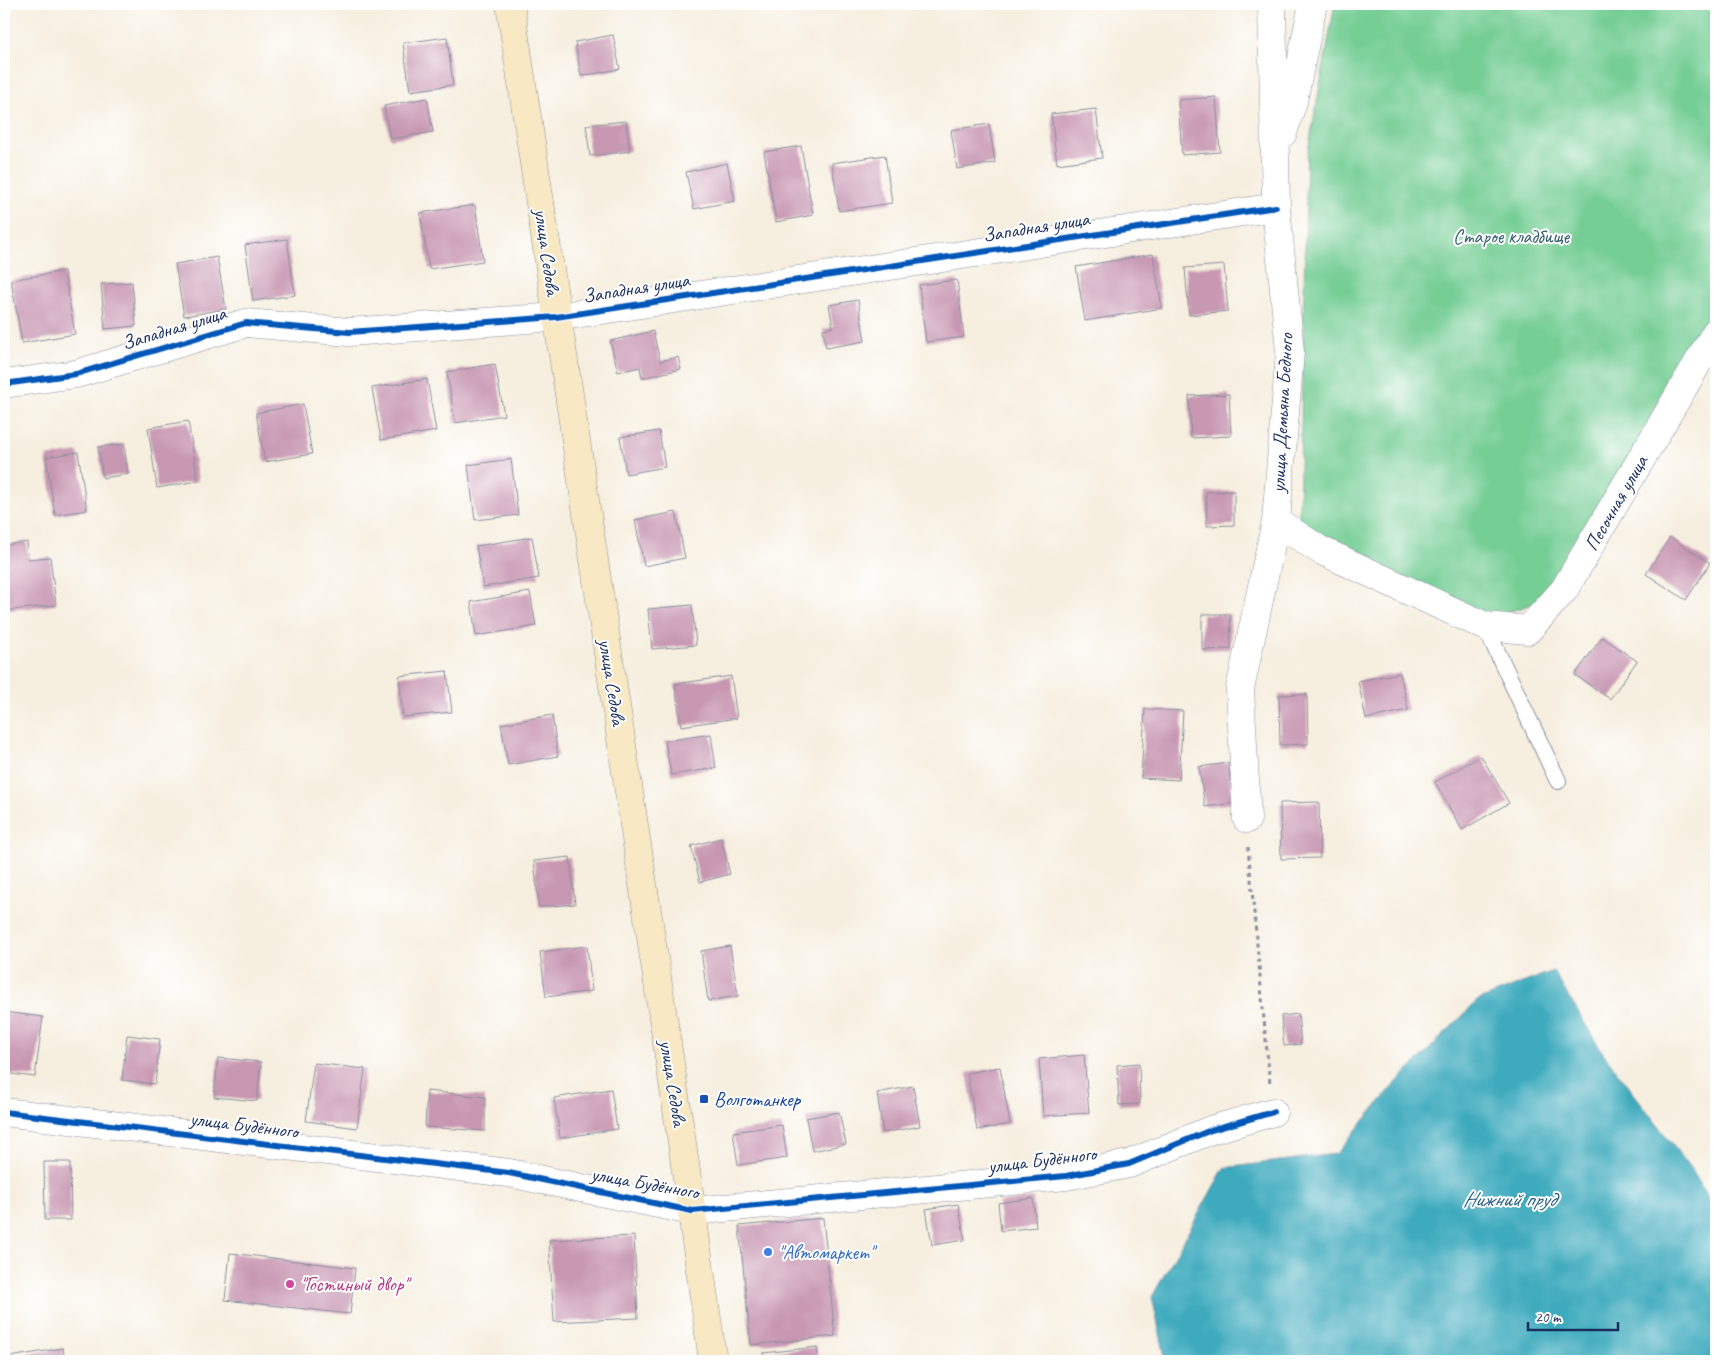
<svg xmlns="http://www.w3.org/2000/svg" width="1720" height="1365" viewBox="0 0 1720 1365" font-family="Caveat,sans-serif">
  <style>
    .green { fill: #74ce94; stroke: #487e79 }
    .water { fill: #3eaabd; stroke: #2c6c8e }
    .building { fill: #c897b2 }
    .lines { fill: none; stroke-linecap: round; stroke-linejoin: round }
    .lane-casing { stroke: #888e9e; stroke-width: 18 }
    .street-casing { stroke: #888e9e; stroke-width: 29 }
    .secondary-casing { stroke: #888e9e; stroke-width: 29 }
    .path { stroke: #888e9e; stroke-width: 3; stroke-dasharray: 4 4; stroke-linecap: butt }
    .lane { stroke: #fff; stroke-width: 16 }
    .street { stroke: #fff; stroke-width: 28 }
    .secondary { stroke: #f8e8c3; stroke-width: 28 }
    .cycleway-casing { stroke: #fff; stroke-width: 9 }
    .cycleway { stroke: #0057b8; stroke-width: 6 }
    .transit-dot { fill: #1a4fb4; stroke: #fff; stroke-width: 2 }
    .shop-dot { fill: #3f7fe0; stroke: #fff; stroke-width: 2 }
    .hotel-dot { fill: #d1479c; stroke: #fff; stroke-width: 2 }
    .labels { text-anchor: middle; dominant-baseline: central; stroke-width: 4; stroke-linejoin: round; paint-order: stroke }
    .street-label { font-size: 20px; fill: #1b2f5e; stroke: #fff }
    .park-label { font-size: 20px; fill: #365f6e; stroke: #fff }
    .transit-label { font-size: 20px; fill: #164399; stroke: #fff; text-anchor: start }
    .shop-label { font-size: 20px; fill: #366cbe; stroke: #fff; text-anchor: start }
    .hotel-label { font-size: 20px; fill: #b23c85; stroke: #fff; text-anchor: start }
    .water-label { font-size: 21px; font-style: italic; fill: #296084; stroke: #fff }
  </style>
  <rect width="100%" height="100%" fill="#fff"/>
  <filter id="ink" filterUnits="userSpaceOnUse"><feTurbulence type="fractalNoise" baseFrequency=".02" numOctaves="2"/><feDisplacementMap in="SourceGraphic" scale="10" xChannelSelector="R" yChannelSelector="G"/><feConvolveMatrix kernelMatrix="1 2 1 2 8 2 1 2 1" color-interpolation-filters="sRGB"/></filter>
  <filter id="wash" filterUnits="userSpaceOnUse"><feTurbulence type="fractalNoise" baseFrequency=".0096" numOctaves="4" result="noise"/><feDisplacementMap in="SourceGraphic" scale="20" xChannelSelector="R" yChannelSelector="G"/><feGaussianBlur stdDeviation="1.12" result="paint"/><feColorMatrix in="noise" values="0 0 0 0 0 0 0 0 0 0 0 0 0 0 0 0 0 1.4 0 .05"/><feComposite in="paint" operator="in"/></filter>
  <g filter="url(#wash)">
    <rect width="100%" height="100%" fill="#f6eede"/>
    <path class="green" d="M1335,4H1716V316L1646,446L1538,602L1490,618L1311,535L1299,517L1307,156Z"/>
    <path class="water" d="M1553,971L1601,1050L1693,1172L1716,1211V1361H1166L1152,1297L1224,1168L1336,1154L1394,1085L1477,1001Z"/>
    <g id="blocks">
      <path class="building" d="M613,35L620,69L581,76L575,42Z
        M447,37L453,85L410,91L403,43Z
        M1216,97L1220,152L1182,155L1178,100Z
        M427,98L433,132L390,139L384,106Z
        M1096,109L1102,158L1057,164L1051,114Z
        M626,121L630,151L590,156L586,125Z
        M989,124L995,163L957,169L951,130Z
        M801,146L813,215L776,222L764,152Z
        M885,155L892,203L839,211L832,163Z
        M727,163L735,201L694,209L686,172Z
        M475,205L483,261L429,269L420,213Z
        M287,239L295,295L253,301L245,245Z
        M1153,254L1162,308L1085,321L1076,267Z
        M217,257L226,309L184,316L175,264Z
        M1224,265L1228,311L1189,315L1185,268Z
        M64,271L75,334L22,343L11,280Z
        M957,280L964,337L926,342L919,285Z
        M132,282L136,326L105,329L101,284Z
        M858,300L865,341L826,348L823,329L833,327L829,305Z
        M653,331L660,361L678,357L681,369L642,378L640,367L618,372L610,341Z
        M495,364L504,415L455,423L447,372Z
        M427,379L436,431L381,440L372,388Z
        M1229,394L1231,436L1191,438L1189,396Z
        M303,404L312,454L265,462L256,413Z
        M188,421L198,481L157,488L148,428Z
        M659,431L665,467L626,474L620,437Z
        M124,444L128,474L103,478L98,447Z
        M78,452L87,510L55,515L46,457Z
        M511,459L518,515L475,520L468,465Z
        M1234,491V525L1207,526L1206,492Z
        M676,512L685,558L644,566L635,520Z
        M532,537L539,578L483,587L476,546Z
        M1670,537L1710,563L1686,600L1646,574Z
        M27,542L28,559L50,557L56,605L4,611V545Z
        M530,592L536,626L476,636L471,602Z
        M692,605L696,645L652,649L648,609Z
        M1202,614H1230L1231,649L1202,650Z
        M1602,637L1637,661L1610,699L1575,675Z
        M447,671L452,712L403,717L399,676Z
        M1400,673L1408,710L1366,719L1358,681Z
        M731,676L737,718L681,726L675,684Z
        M1307,694L1308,744L1280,745L1279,695Z
        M1145,709L1183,711L1179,780L1141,778Z
        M552,715L558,756L508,765L501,724Z
        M711,734L716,768L671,775L665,741Z
        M1481,756L1509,803L1462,830L1435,782Z
        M1228,763L1233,803L1205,807L1199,767Z
        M1319,802L1320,858L1281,859L1280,803Z
        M721,838L730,874L700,882L691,846Z
        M570,857L575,904L539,907L534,861Z
        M587,946L592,991L546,997L540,952Z
        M730,946L738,996L708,1001L701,951Z
        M4,1012L43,1017L35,1077L4,1073Z
        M1298,1014L1301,1044L1284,1046L1281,1016Z
        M127,1035L160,1039L155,1084L122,1080Z
        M1084,1055L1089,1113L1043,1116L1039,1059Z
        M218,1058L261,1062L257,1101L214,1097Z
        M314,1063L365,1069L357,1128L306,1121Z
        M1139,1063L1140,1104L1119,1105L1117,1065Z
        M1000,1067L1010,1124L977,1130L967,1073Z
        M913,1086L920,1126L883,1133L877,1093Z
        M611,1089L617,1129L560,1138L554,1098Z
        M427,1091L485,1097V1131L425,1127Z
        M839,1112L846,1144L812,1151L806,1118Z
        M782,1125L787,1158L738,1165L733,1132Z
        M44,1162H70L71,1220H45Z
        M1033,1198L1036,1227L1001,1231L998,1203Z
        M958,1204L965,1240L932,1245L926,1209Z
        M823,1218L835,1336L751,1345L739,1226Z
        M634,1236L638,1318L554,1322L549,1240Z
        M230,1253L355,1268L350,1314L225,1300Z
        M817,1347L818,1361H764L763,1353Z
        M63,1348L65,1361H4V1358Z"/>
    </g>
  </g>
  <g filter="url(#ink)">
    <use href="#blocks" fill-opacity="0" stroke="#888e9e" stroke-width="1"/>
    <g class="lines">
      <g class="lane-casing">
        <path id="lane" d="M1485,626L1558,781"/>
      </g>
      <g class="street-casing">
        <path id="street" d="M1283,133L1293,101L1313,4
          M4,384L76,374L246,323L349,332L556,317L1276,207
          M1276,521L1320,550L1485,626L1528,630L1564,590L1716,332
          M1247,819L1240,689L1276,521L1290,352L1276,207L1272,4
          M4,1112L509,1173L692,1211L1066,1176L1129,1164L1211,1130L1273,1112"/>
      </g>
      <g class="secondary-casing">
        <path id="secondary" d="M510,4L681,1136L713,1361"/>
      </g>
      <path class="path" d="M1248,847L1270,1084"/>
      <use href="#lane" class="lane"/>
      <use href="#street" class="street"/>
      <use href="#secondary" class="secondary"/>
      <g class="cycleway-casing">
        <path id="cycleway" d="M4,384L76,374L246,323L349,332L556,317L1276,207
          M4,1112L509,1173L692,1211L1066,1176L1129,1164L1211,1130L1273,1112"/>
      </g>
      <use href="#cycleway" class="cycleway"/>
    </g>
  </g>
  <rect class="transit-dot" x="699" y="1094" width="10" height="10" rx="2.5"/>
  <circle class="shop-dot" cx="768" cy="1252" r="5"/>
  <circle class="hotel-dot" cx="290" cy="1284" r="5"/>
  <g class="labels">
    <g class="street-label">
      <text transform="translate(1036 227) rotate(-9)">Западная улица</text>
      <text transform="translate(547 252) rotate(82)">улица Седова</text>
      <text transform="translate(636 288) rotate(-9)">Западная улица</text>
      <text transform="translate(174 328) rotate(-17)">Западная улица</text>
      <text transform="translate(1282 413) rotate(-87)">улица Демьяна Бедного</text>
      <text transform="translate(1616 503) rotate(-60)">Песочная улица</text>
      <text transform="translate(612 682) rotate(81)">улица Седова</text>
      <text transform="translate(673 1083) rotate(81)">улица Седова</text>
      <text transform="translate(244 1125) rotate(7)">улица Будённого</text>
      <text transform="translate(1042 1160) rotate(-7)">улица Будённого</text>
      <text transform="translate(645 1183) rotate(10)">улица Будённого</text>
    </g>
    <g class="park-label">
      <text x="1511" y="236">Старое кладбище</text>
    </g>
    <g class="transit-label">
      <text x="714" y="1099">Волготанкер</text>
    </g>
    <g class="shop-label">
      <text x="778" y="1252">"Автомаркет"</text>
    </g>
    <g class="hotel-label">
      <text x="300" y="1284">"Гостиный двор"</text>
    </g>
    <g class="water-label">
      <text x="1509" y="1199">Нижний пруд</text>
    </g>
  </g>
  <rect width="1720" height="1365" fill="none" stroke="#fff" stroke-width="20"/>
  <path d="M1528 1322v8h90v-8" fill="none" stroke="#1b2f5e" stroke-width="2.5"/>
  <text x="1535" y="1322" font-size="15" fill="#1b2f5e" stroke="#ffffff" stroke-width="4" paint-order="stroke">20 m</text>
</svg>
